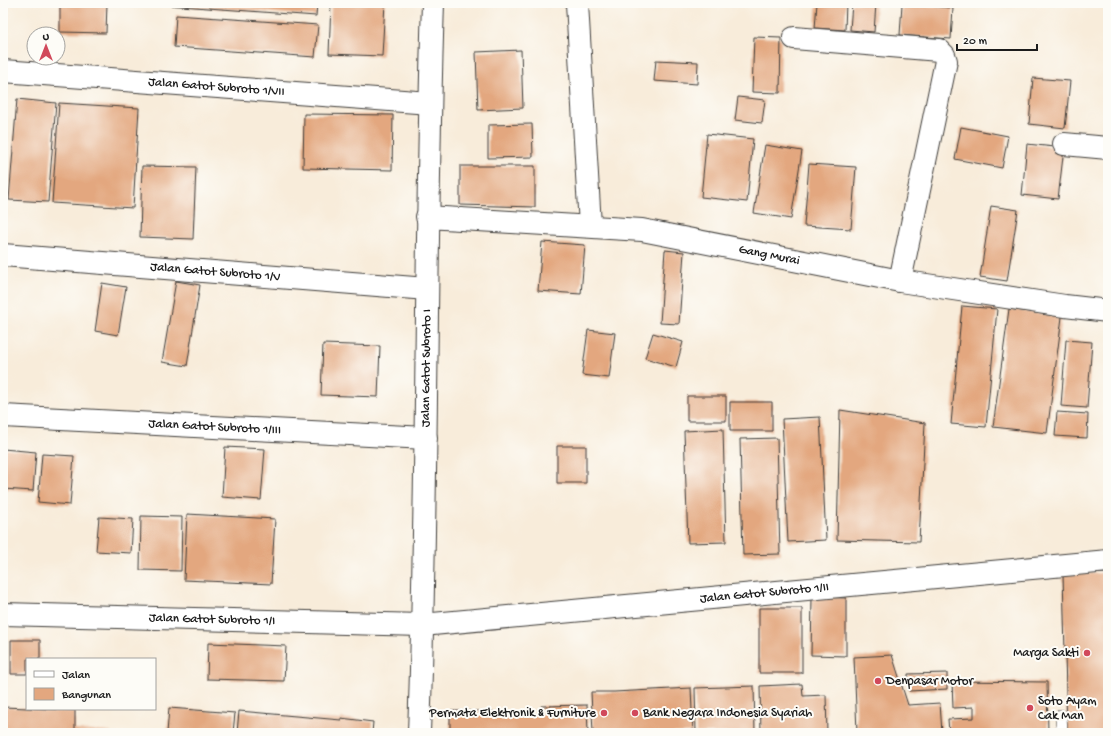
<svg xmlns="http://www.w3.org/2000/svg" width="1111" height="736" viewBox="0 0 1111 736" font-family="'Gochi Hand',sans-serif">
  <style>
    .building { fill: #e3a77f }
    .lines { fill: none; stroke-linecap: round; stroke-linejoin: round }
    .service-casing { stroke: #3d3b38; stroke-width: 12 }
    .minor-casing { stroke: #3d3b38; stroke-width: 24 }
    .service { stroke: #fff; stroke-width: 11 }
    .minor { stroke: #fff; stroke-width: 22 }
    .poi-dot { fill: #d1495b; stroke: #fdfcf7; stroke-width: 1.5 }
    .labels { text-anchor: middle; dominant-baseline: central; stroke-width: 4; stroke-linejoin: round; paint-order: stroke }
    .street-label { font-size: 13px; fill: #1c1c1c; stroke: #fdfcf7 }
    .poi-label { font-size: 13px; fill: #1c1c1c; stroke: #fdfcf7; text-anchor: start }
  </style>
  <rect width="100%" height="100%" fill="#fdfcf7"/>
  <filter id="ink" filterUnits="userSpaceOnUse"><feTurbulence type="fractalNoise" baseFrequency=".025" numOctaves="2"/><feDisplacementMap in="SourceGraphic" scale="8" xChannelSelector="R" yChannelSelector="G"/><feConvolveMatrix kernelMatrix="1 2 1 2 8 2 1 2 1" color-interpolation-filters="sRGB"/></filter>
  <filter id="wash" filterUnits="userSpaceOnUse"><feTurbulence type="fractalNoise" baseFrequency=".012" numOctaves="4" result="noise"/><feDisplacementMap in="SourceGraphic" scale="16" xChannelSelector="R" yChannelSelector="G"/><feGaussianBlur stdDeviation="0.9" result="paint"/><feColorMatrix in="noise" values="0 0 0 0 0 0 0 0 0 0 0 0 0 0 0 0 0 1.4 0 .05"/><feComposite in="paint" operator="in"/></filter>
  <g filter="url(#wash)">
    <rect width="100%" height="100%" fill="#f8ecda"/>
    <g id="blocks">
      <path class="building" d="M60,3H107L106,33L60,32Z
        M168,3H317L316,16L167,5Z
        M331,3H385L382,56L329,54Z
        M817,3H846L845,30L815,28Z
        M852,3H876L874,32L850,30Z
        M902,4L953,8L951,39L900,35Z
        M176,15L318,25L315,57L174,47Z
        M754,37L781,38L780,93L752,92Z
        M521,50L523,108L478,110L476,52Z
        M656,60L698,62L697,84L654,81Z
        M1033,78L1070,81L1065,128L1029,124Z
        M738,97L765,100L762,123L735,120Z
        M17,99L56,103L48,202L9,200Z
        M59,103L139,108L133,208L52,203Z
        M304,114L393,115L392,170L303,168Z
        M532,124L533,157L488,158V125Z
        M961,127L1008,136L1002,168L955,159Z
        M707,134L753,139L747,202L701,197Z
        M1027,144L1064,148L1058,199L1022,195Z
        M765,145L802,151L791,219L754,213Z
        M809,164L856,167L851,229L804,226Z
        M142,166L196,167L193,239L140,237Z
        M460,166H535V207L460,205Z
        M991,206L1018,210L1007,281L980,277Z
        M542,242L585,245L581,294L538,291Z
        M665,250L684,252L679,324L660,323Z
        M176,281L200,285L187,366L162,362Z
        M102,283L126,287L118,335L95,331Z
        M962,306L997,309L986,427L951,424Z
        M1009,309L1062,317L1047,433L993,427Z
        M588,330L615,333L609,378L582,375Z
        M653,333L683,342L676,367L645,358Z
        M1066,340L1092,342L1087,408L1061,406Z
        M323,344L380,346L378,397L321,395Z
        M687,396H726V421H687Z
        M730,402H772V431H730Z
        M840,410L925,423L919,542L837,540Z
        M1057,412L1088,414L1087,438L1055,436Z
        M820,417L826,540L788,542L782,419Z
        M723,429L726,542L688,543L684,431Z
        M777,438L780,554L743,555L740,439Z
        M557,446H586V483H557Z
        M225,447L265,449L261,500L222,497Z
        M3,449L36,452L33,491L3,489Z
        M42,454L74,456L70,505L38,502Z
        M187,514L275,519L271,584L184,580Z
        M141,516L182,517L181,571L140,570Z
        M99,517L133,519L131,553L96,551Z
        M1108,573V733H1067L1063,574Z
        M812,597L846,598V656L811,655Z
        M759,608H802V673H759Z
        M11,640H40V659H27V674H11Z
        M208,643L286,646L284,681L207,679Z
        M892,655L908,705L940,703L942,733H857L854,657Z
        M947,673V689L909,691L908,674Z
        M952,681L1047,682L1048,733H949L948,719L974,718V707L953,708Z
        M802,684L803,696L826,695L827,733H761L760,686Z
        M754,686L755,733H696L695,688Z
        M691,688L693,733H593L591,692H614Z
        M587,705L588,733H450V711H493V716L541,714V706Z
        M3,707L75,710V730L111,732V733H3Z
        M169,708L235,713L233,733H167Z
        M239,711L341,720V718L373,722L372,733H237Z"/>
    </g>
  </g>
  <g filter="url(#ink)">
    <use href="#blocks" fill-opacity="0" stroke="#3d3b38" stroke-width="1"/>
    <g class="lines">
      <g class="service-casing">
        <path id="service" d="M1061,715L1062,733"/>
      </g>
      <g class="minor-casing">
        <g id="minor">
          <path d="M577,3L590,226"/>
          <path d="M794,38L939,50L944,55L946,61L900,281"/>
          <path id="s1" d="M3,71L430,103"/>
          <path d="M1064,144L1108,148"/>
          <path id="s2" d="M427,217L642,230L900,281L1065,306L1108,311"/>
          <path id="s3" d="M3,255L427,289"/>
          <path id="s4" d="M3,416L426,438"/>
          <path id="s5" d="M3,614L422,625L1108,561"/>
          <path id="s6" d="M419,733C428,490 425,246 433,3"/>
        </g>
      </g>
      <use href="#service" class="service"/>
      <use href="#minor" class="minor"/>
    </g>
  </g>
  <g class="poi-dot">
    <circle cx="1087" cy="653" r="4"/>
    <circle cx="878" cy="681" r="4"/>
    <circle cx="1030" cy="708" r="4"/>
    <circle cx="604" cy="713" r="4"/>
    <circle cx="635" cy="713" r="4"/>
  </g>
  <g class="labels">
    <g class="street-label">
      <text stroke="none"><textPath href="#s1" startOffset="214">Jalan Gatot Subroto 1/VII</textPath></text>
      <text stroke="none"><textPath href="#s2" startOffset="345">Gang Murai</textPath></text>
      <text stroke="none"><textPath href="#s3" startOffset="213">Jalan Gatot Subroto 1/V</textPath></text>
      <text stroke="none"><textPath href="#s6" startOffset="365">Jalan Gatot Subroto I</textPath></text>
      <text stroke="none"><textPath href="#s4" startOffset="212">Jalan Gatot Subroto 1/III</textPath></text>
      <text stroke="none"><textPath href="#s5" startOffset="763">Jalan Gatot Subroto 1/II</textPath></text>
      <text stroke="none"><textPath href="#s5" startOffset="209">Jalan Gatot Subroto 1/I</textPath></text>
    </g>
    <g class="poi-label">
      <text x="1079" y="653" text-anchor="end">Marga Sakti</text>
      <text x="886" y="681">Denpasar Motor</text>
      <text x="1038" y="701">Soto Ayam<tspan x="1038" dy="15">Cak Man</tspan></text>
      <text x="596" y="713" text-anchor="end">Permata Elektronik &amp; Furniture</text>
      <text x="643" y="713">Bank Negara Indonesia Syariah</text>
    </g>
  </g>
  <rect width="1111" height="736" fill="none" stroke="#fdfcf7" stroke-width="16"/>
  <rect x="26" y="658" width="130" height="52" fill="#fdfcf7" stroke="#a3a29f"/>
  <rect x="34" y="671" width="20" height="6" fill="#ffffff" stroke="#a3a29f"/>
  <text x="62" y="678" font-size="12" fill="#1c1c1c">Jalan</text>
  <rect x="34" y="688" width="20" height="12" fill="#e3a77f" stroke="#a3a29f"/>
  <text x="62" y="698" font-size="12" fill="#1c1c1c">Bangunan</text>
  <g transform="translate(46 46)"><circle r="19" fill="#fdfcf7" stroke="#a3a29f"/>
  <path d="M0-3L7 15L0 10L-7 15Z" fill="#d1495b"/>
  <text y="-6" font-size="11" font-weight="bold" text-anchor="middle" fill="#1c1c1c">U</text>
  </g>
  <path d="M957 44v6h80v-6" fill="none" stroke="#1c1c1c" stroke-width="2"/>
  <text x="963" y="44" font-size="12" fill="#1c1c1c" stroke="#fdfcf7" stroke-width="3" paint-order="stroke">20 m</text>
</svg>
